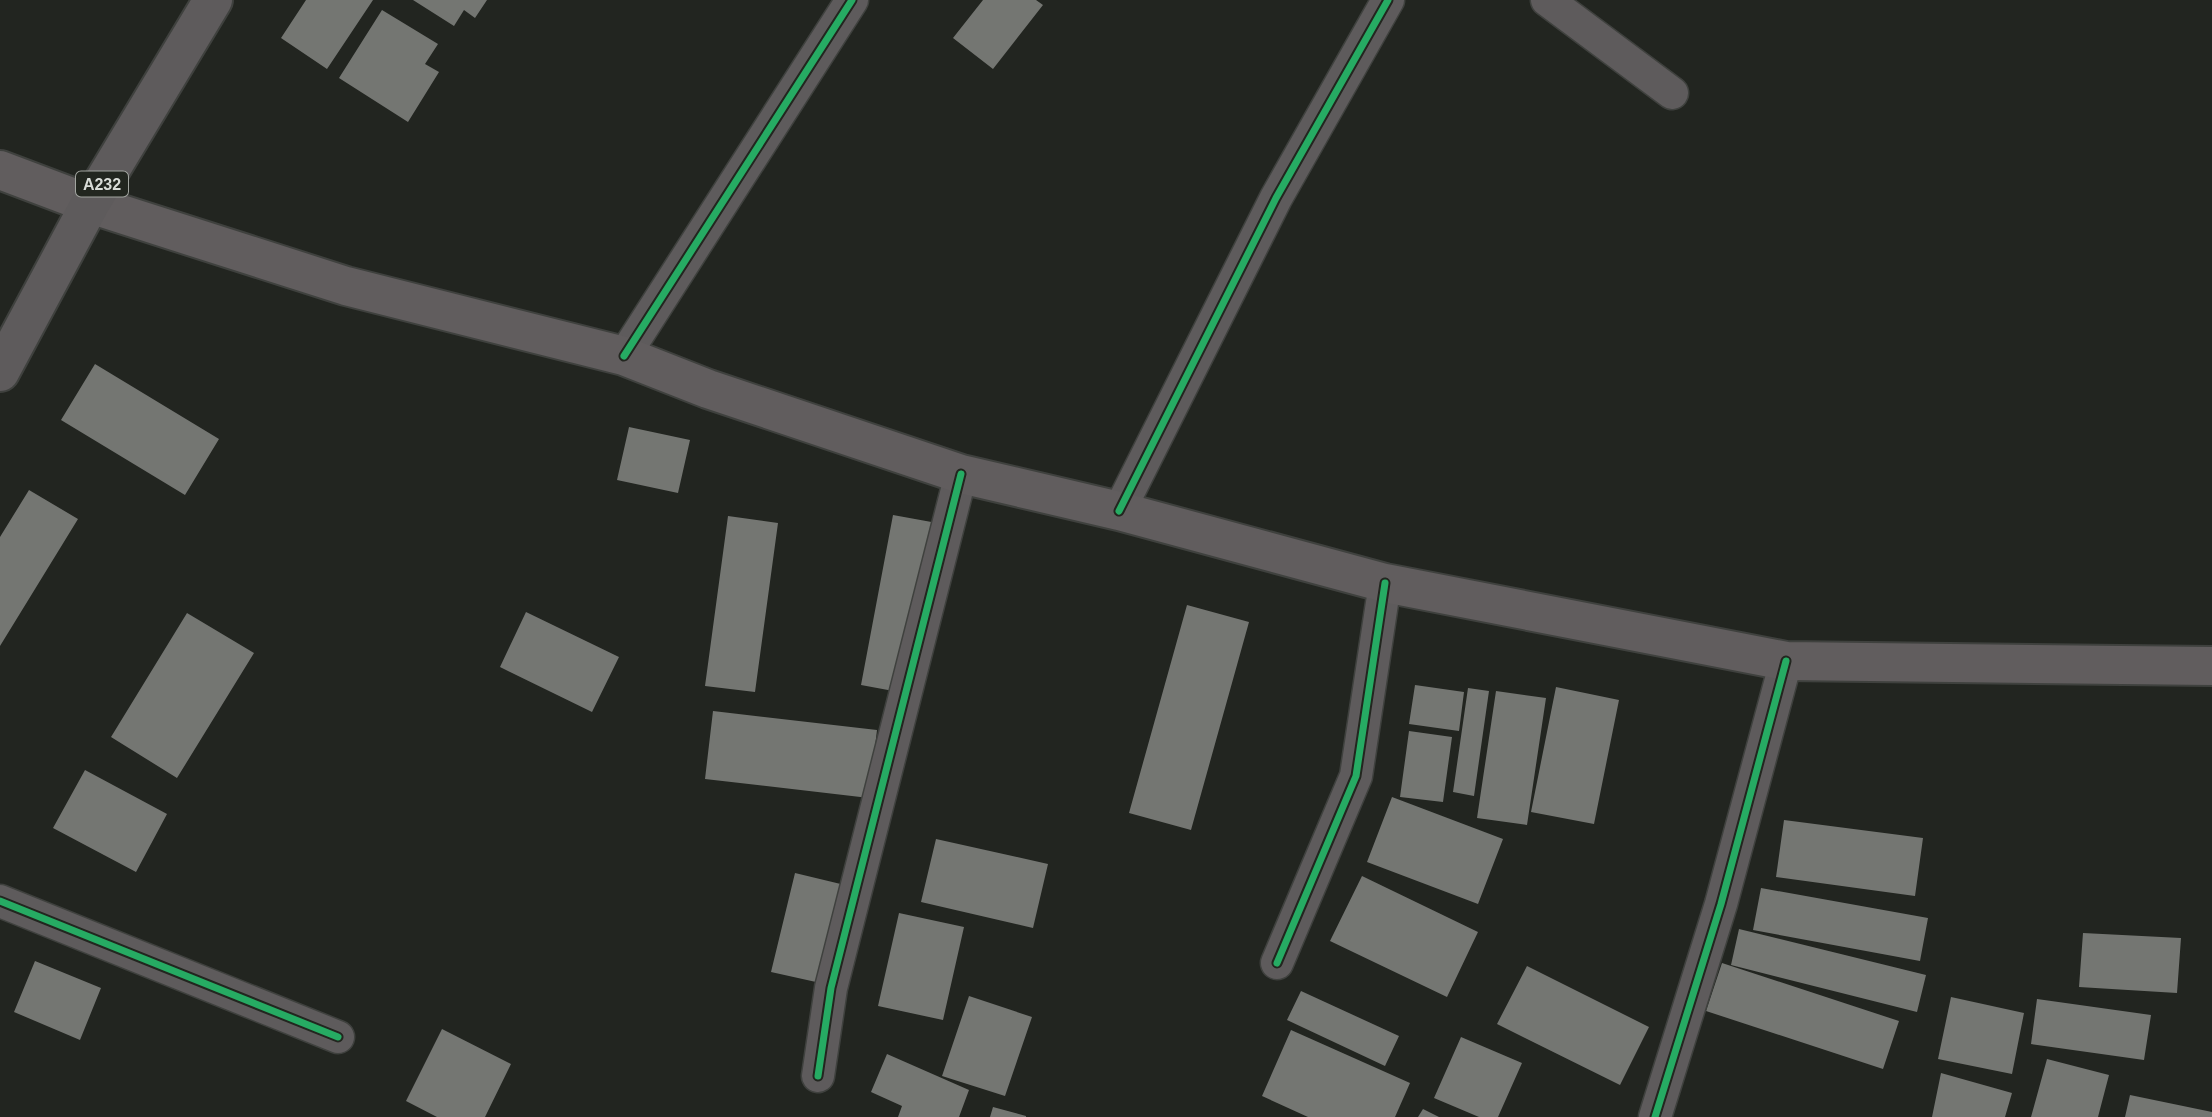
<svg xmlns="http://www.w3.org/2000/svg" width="2212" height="1117" viewBox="0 0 2212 1117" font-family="Arial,sans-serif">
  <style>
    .building { fill: #747672 }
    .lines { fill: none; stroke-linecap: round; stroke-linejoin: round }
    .minor-casing { stroke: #3f413e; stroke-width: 35 }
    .secondary-casing { stroke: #3f413e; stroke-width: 42 }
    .primary-casing { stroke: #3f413e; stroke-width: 42 }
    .minor { stroke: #5e5b5c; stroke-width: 32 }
    .secondary { stroke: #615d5e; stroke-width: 38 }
    .primary { stroke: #5e5b5c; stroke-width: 38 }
    .cycleway-casing { stroke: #22261f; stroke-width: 11 }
    .cycleway { stroke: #26ab63; stroke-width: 7 }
    .labels { text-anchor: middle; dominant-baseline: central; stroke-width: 7; stroke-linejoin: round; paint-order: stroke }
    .shield { fill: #22261f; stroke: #a2a5a0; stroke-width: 2 }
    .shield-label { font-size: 16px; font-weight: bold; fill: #d9dcd7 }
  </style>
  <rect width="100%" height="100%" fill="#222520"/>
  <path class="building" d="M306,0H373L327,69L281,38Z
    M413,0H487L475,18L464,10L454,26Z
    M983,0H1036L1043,5L993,69L953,38Z
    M382,10L438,44L425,64L439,72L408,122L339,78Z
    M95,364L219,439L185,495L61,420Z
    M629,427L690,440L678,493L617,480Z
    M29,490L78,519L0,646V537Z
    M893,515L948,525L915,695L861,685Z
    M728,516L778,523L755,692L705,686Z
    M1187,605L1249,622L1191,830L1129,813Z
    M526,612L619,657L592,712L500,667Z
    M187,613L254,653L177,778L111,737Z
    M1415,685L1464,692L1459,731L1409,724Z
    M1556,687L1619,700L1594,824L1531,812Z
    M1468,688L1489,691L1474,796L1453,792Z
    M1496,691L1546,698L1527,825L1477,818Z
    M713,711L877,730L869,798L705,779Z
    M1409,731L1452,737L1443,802L1400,797Z
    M85,770L167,814L136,872L53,828Z
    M1392,797L1503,839L1478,904L1367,862Z
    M1784,820L1923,838L1915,896L1776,877Z
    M936,839L1048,864L1033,928L921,902Z
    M795,873L849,886L825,984L771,972Z
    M1362,876L1478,932L1447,997L1330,941Z
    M1761,888L1928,918L1920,961L1753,930Z
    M899,913L964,927L943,1020L878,1006Z
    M1739,929L1926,975L1917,1012L1731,965Z
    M2083,933L2181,938L2177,993L2079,987Z
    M35,961L101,988L80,1040L14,1012Z
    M1722,963L1899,1021L1883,1069L1706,1011Z
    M1527,966L1649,1027L1620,1085L1497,1024Z
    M1301,991L1399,1036L1385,1066L1287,1020Z
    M969,996L1032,1017L1005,1096L942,1076Z
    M1951,997L2024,1013L2012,1074L1938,1059Z
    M2037,999L2151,1015L2144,1060L2031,1044Z
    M442,1029L511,1064L485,1117H437L406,1101Z
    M1291,1030L1410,1083L1395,1117H1308L1262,1096Z
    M1461,1037L1522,1063L1498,1117H1479L1434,1098Z
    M887,1054L969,1090L959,1117H898L902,1106L871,1092Z
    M2047,1059L2109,1075L2098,1117H2031Z
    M1941,1073L2012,1093L2005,1117H1932Z
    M2130,1095L2212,1112V1117H2125Z
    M993,1107L1026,1116V1117H990Z
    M1423,1109L1439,1117H1418Z"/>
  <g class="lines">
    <g class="minor-casing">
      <path id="minor" d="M1547,0L1672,93
        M624,356L852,0
        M1119,511L1276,198L1388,0
        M0,901L338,1037
        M1277,963L1356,776L1385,583
        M818,1076L831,988L961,474
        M1655,1117L1721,904L1786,661"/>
    </g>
    <g class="secondary-casing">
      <path id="secondary" d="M0,170L90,204L346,286L624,356L708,389L961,474L1119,511L1385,583L1786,661L2212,666"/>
    </g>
    <g class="primary-casing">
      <path id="primary" d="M0,372L90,204L213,0"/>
    </g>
    <use href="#minor" class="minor"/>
    <use href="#secondary" class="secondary"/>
    <use href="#primary" class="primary"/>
    <g class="cycleway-casing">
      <path id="cycleway" d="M624,356L852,0
        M1119,511L1276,198L1388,0
        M0,901L338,1037
        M1277,963L1356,776L1385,583
        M818,1076L831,988L961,474
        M1655,1117L1721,904L1786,661"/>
    </g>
    <use href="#cycleway" class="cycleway"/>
  </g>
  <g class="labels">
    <rect class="shield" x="76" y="171.5" width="52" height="25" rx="5"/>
    <g class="shield-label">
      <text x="102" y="184">A232</text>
    </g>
  </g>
</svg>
